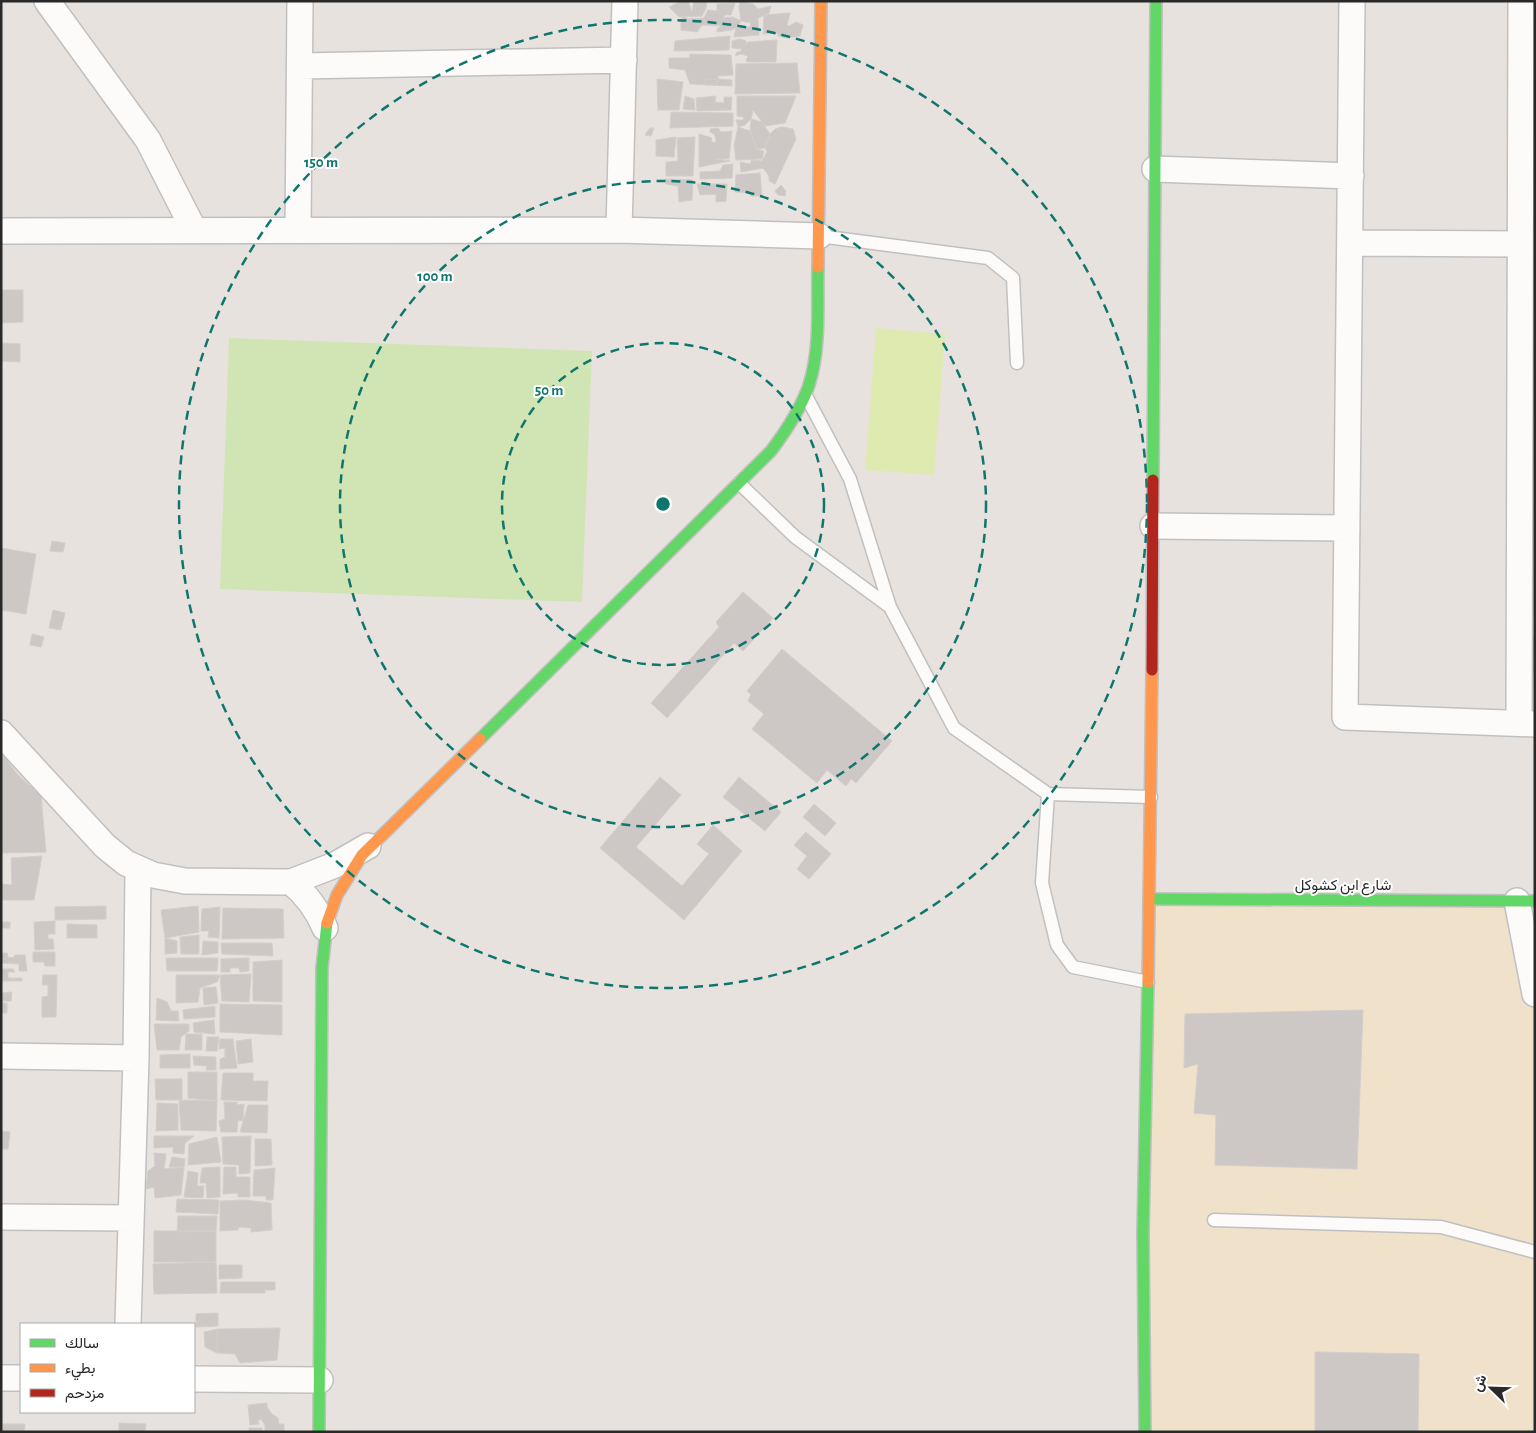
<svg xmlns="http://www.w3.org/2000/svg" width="1536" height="1433" viewBox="0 0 1536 1433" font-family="'Alegreya Sans',Vazirmatn,sans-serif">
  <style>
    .green { fill: #d1e5b4 }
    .sand { fill: #efe1ca }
    .pitch { fill: #dfeab1 }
    .building { fill: #cdc8c5; stroke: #d3ceca }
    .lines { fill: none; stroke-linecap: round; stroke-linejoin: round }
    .lane-casing { stroke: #c1c0c0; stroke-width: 15 }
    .street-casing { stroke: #c1c0c0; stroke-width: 28 }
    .fast-casing { stroke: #c1c0c0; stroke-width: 14 }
    .slow-casing { stroke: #c1c0c0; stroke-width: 14 }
    .jam-casing { stroke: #c1c0c0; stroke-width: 14 }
    .lane { stroke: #fcfbfa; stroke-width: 12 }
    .street { stroke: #fcfbfa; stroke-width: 25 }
    .fast { stroke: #63d668; stroke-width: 11 }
    .slow { stroke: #ff974d; stroke-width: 11 }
    .jam { stroke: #b3261e; stroke-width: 11 }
    .ring { fill: none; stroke: #0f766e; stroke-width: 2.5; stroke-dasharray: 9 6 }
    .labels { text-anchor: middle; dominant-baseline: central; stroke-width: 4; stroke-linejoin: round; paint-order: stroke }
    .street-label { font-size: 15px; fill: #292929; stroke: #fff }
    .centre { fill: #0f766e; stroke: #fff; stroke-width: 2.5 }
    .ring-label { font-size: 15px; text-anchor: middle; font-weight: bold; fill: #0f766e; stroke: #fff; stroke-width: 4; stroke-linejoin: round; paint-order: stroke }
  </style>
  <rect width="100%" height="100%" fill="#e8e2de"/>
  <path class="green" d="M229,338L592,351L582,602L220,589Z"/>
  <path class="sand" d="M1150,899L1535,901V1432H1146Z"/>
  <path class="pitch" d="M876,328L945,334L934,475L865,470Z"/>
  <path class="building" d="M682,1H688L692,12L694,1H707L706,8L702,16L679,17L669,7Z
    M740,1L753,4L758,9L771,6L769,13L758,18L759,35L734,37L736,28L750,27L751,23L741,21L739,7Z
    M735,3L731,15H725L723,18L733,17L731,30L717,32V29L721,26L702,25L697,32L681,30V20L684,16L687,19L704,18L708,10L717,11V4Z
    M790,13L787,25L789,26L796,22L803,25L800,36L787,38L778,36V33L763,34L764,15Z
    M733,17L741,21L736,28L731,30Z
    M730,36L729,50L674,51L675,41Z
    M740,39L746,41V45L748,42L777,40L776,62H748L746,61L748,56L741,54L735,56L737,52H740L742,49L732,48V41Z
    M690,54L731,55L733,75L718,76V79L732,80V86L690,84L685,70L669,68V58H689Z
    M797,63L800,93L735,94L736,64Z
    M657,79L683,82L679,110H658Z
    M705,79H718L716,85H705Z
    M685,96L694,99L695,110L683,109Z
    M716,96L715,102L724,103V97H732L731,110L697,111L696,98Z
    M737,96H796L785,123L765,126L753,110L751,119L745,125L738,127L736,120H743L744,117L737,116Z
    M671,112L733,113V126L670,128Z
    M751,119L762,122L770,134L765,148L757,149L750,131Z
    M738,127L750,131L757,149L764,151L762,159L736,160L734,146Z
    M782,127L793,129L796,139L775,184L769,181V176L763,168L741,172L740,162L750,164L752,160L762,161L767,152L765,148L770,134L775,129Z
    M650,128H654L651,136L645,135Z
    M718,128L721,132L732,131L729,159H715L730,161L699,167V134L712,138L711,141L715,143L716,138L714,134L710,132V129Z
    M676,137L674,157L656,156V140Z
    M695,137L693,176H666V162L678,161L677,138Z
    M733,164L732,178L700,179V172L720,171L723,165Z
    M760,173L762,196H751L750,193L735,192L736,175Z
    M665,179L693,180L692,200L679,202L678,186L666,184Z
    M697,184H727L726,201L716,202V194L700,195Z
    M781,185L786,191L785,196L778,195L775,191Z
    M1,290H23V322L1,323Z
    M1,343L20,344V362L1,361Z
    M52,541L65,543L63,552L50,551Z
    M1,548L36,554L26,614L1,610Z
    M743,592L773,618L743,651L734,643L667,718L651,703L719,627L716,622Z
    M53,610L65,613L61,630L49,628Z
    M32,634L44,637L41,647L30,645Z
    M1529,637H1535V673H1529Z
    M782,649L892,741L856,783L851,779L846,786L827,770L817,783L752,729L764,714L748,701L751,694L747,691Z
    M1,752L17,774L41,796L46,852L1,853Z
    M660,777L681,795L636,847L682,886L709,854L697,844L713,825L742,851L684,920L600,848Z
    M739,777L781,812L765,831L723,797Z
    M814,804L836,823L825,836L803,817Z
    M806,832L831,854L809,879L797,869L807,856L794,845Z
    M42,856L34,900H1V884L12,885L11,858Z
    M106,906V919L55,920V907Z
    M198,906L199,932L165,938L161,910Z
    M220,907L219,938L208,937L209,931H201L202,909Z
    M223,908L283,909L284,938L222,939Z
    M55,921V934H48V939H53L54,949L35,950L34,922Z
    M1,922H10V928H1Z
    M67,924L97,925V938H67Z
    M199,935V954H181L180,937Z
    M165,938L177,941V953L165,954Z
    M203,941L218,942V953L202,955Z
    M221,943H272L273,956L222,954Z
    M33,952H55V966H45L44,962H33Z
    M1,953H7L8,957L13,958L15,955H25L27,971H19V964L1,963Z
    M166,958H218L217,971H167Z
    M249,958V971L240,972L239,968H230V972H221V959Z
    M282,960V1002L253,1001V962Z
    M1,969H13L15,972H8V978H22V981H1Z
    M251,974L249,1002L222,1001L220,975Z
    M43,975H57L56,1017H42V997L48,996V985H42Z
    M176,975H220L217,982L200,988L198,1002L176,1003Z
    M216,987L218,1003L204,1005L203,988Z
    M12,992L11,1001H1V993Z
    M157,998L167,1002L171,1011H178L179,1021L156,1020Z
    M1,1003H7V1013H1Z
    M220,1004L282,1005V1035L220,1032Z
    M215,1006V1017L184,1019L183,1010Z
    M1363,1010L1357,1169L1215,1165L1216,1115L1194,1113L1198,1064L1184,1068L1185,1014Z
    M214,1020L215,1034L194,1032L193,1023Z
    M154,1024H189V1031L181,1037L179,1050H157Z
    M186,1034H202V1050H185Z
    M207,1037H219L217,1051H206Z
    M220,1039H233L237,1068L220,1069V1059L225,1057V1048L219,1049Z
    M251,1039L253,1062L238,1064L236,1041Z
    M190,1054V1068H160V1055Z
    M193,1056L216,1057V1070H206L207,1066L194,1065Z
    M188,1072H217V1101L188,1098Z
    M223,1073H253V1081H268L267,1101L221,1100Z
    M155,1079H182V1100H156Z
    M179,1100L217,1101L216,1131L181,1130Z
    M224,1102H237V1105L244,1104L243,1121L238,1120L237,1132H221L219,1121L225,1119Z
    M157,1103L178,1104V1130L156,1131Z
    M248,1105H268L267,1133L240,1132Z
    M1,1131L10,1132L8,1149H1Z
    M154,1136H194L185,1143L184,1154L173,1153V1147L154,1148Z
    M251,1136L250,1173L239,1174V1165L223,1164L222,1137Z
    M217,1137L221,1162L188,1165L189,1144Z
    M255,1139H271L272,1165L255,1166Z
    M154,1153L166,1154L164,1169L184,1167L181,1195L155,1198L154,1187L146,1189L148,1171L155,1166Z
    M172,1157L185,1159L184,1167H169Z
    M220,1167V1197L207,1198L206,1183H200L202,1168Z
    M224,1167H236V1177H250V1197H238V1193L223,1194Z
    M275,1168L273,1200H266V1196H253L254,1170Z
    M188,1171L198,1173L197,1186H204L203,1198L184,1197Z
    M177,1199L219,1200L218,1214L176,1212Z
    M244,1200L271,1203L272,1230L251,1232V1228L239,1227L238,1230L220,1231V1201Z
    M178,1216H217L216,1231L177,1232Z
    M154,1231H216V1262H154Z
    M216,1262L217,1293L154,1294L153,1264Z
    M219,1265H242V1278L219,1279Z
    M221,1282H275V1290H265V1293H220Z
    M218,1313V1326L196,1327V1314Z
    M280,1328L277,1360L240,1363L235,1354L217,1353L218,1329Z
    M218,1329L217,1353L205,1347L204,1332Z
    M1315,1352L1419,1354L1418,1432H1315Z
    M267,1403V1407L272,1414L278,1418L279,1424H284V1432H265V1425L261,1419L258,1421L259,1424L250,1425L248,1405Z
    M119,1423L146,1424L145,1432H119Z
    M1,1424H25L24,1432H1Z
    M249,1428H262V1432H249Z"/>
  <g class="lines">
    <g class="lane-casing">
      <path id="lane" d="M819,236L988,258L1013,278L1017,363
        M806,396L850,479L890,607
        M739,483L795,537L890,607L954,728L1048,794L1151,797
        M1048,794L1042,883L1057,945L1073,967L1148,982
        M1214,1220L1441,1227L1535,1252"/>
    </g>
    <g class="street-casing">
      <path id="street" d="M47,1L148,140L194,230
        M1352,1L1345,717L1535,724
        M300,66L624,60
        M1155,169L1351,176
        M298,230L300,1
        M619,230L625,1
        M1,231L619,230L819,236
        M1350,243L1520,244
        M1153,526L1347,528
        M1519,723L1521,1
        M1,733L105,846L126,863L153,875L185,881L291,882L335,865L368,846
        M291,882C307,895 317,909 325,928
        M1517,901L1535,994
        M1,1056L136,1058
        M1,1217L131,1218
        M128,1324L136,1058L138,870
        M1,1378H21
        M194,1379L320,1380"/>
    </g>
    <g class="fast-casing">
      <path id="fast" d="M1153,480L1156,1
        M480,739L771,451C786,431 801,409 809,385C821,347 817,306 818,267
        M1150,899L1535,901
        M319,1432L322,968L327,923
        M1145,1432L1143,1233L1148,982"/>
    </g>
    <g class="slow-casing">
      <path id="slow" d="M818,267L821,1
        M327,923L337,895L362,855L480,739
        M1148,982L1152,670"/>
    </g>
    <g class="jam-casing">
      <path id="jam" d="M1152,670L1153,480"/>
    </g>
    <use href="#lane" class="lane"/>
    <use href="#street" class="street"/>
    <use href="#fast" class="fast"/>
    <use href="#slow" class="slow"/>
    <use href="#jam" class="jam"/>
  </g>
  <g class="ring">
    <circle cx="663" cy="504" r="161"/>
    <circle cx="663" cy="504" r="323"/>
    <circle cx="663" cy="504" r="484"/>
  </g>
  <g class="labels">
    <g class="street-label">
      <text x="1343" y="885">شارع ابن كشوكل</text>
    </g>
  </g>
  <circle cx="663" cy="504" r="8" class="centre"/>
  <g class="ring-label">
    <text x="321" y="167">150 m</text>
    <text x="435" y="281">100 m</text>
    <text x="549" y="395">50 m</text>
  </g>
  <rect width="1536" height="1433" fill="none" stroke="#292929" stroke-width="5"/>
  <rect x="20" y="1323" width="175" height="90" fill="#ffffff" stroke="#a9a9a9"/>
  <rect x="30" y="1339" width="25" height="8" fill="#63d668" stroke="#a9a9a9"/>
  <text x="65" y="1348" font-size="15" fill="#292929">سالك</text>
  <rect x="30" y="1364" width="25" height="8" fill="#ff974d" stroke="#a9a9a9"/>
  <text x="65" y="1373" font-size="15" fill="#292929">بطيء</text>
  <rect x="30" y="1389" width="25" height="8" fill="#b3261e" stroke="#a9a9a9"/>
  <text x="65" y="1398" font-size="15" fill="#292929">مزدحم</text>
  <g transform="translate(1491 1388) rotate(293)" stroke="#ffffff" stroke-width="4" paint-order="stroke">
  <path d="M0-4L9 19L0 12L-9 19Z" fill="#292929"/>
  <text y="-8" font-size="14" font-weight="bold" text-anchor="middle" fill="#292929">ش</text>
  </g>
</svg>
